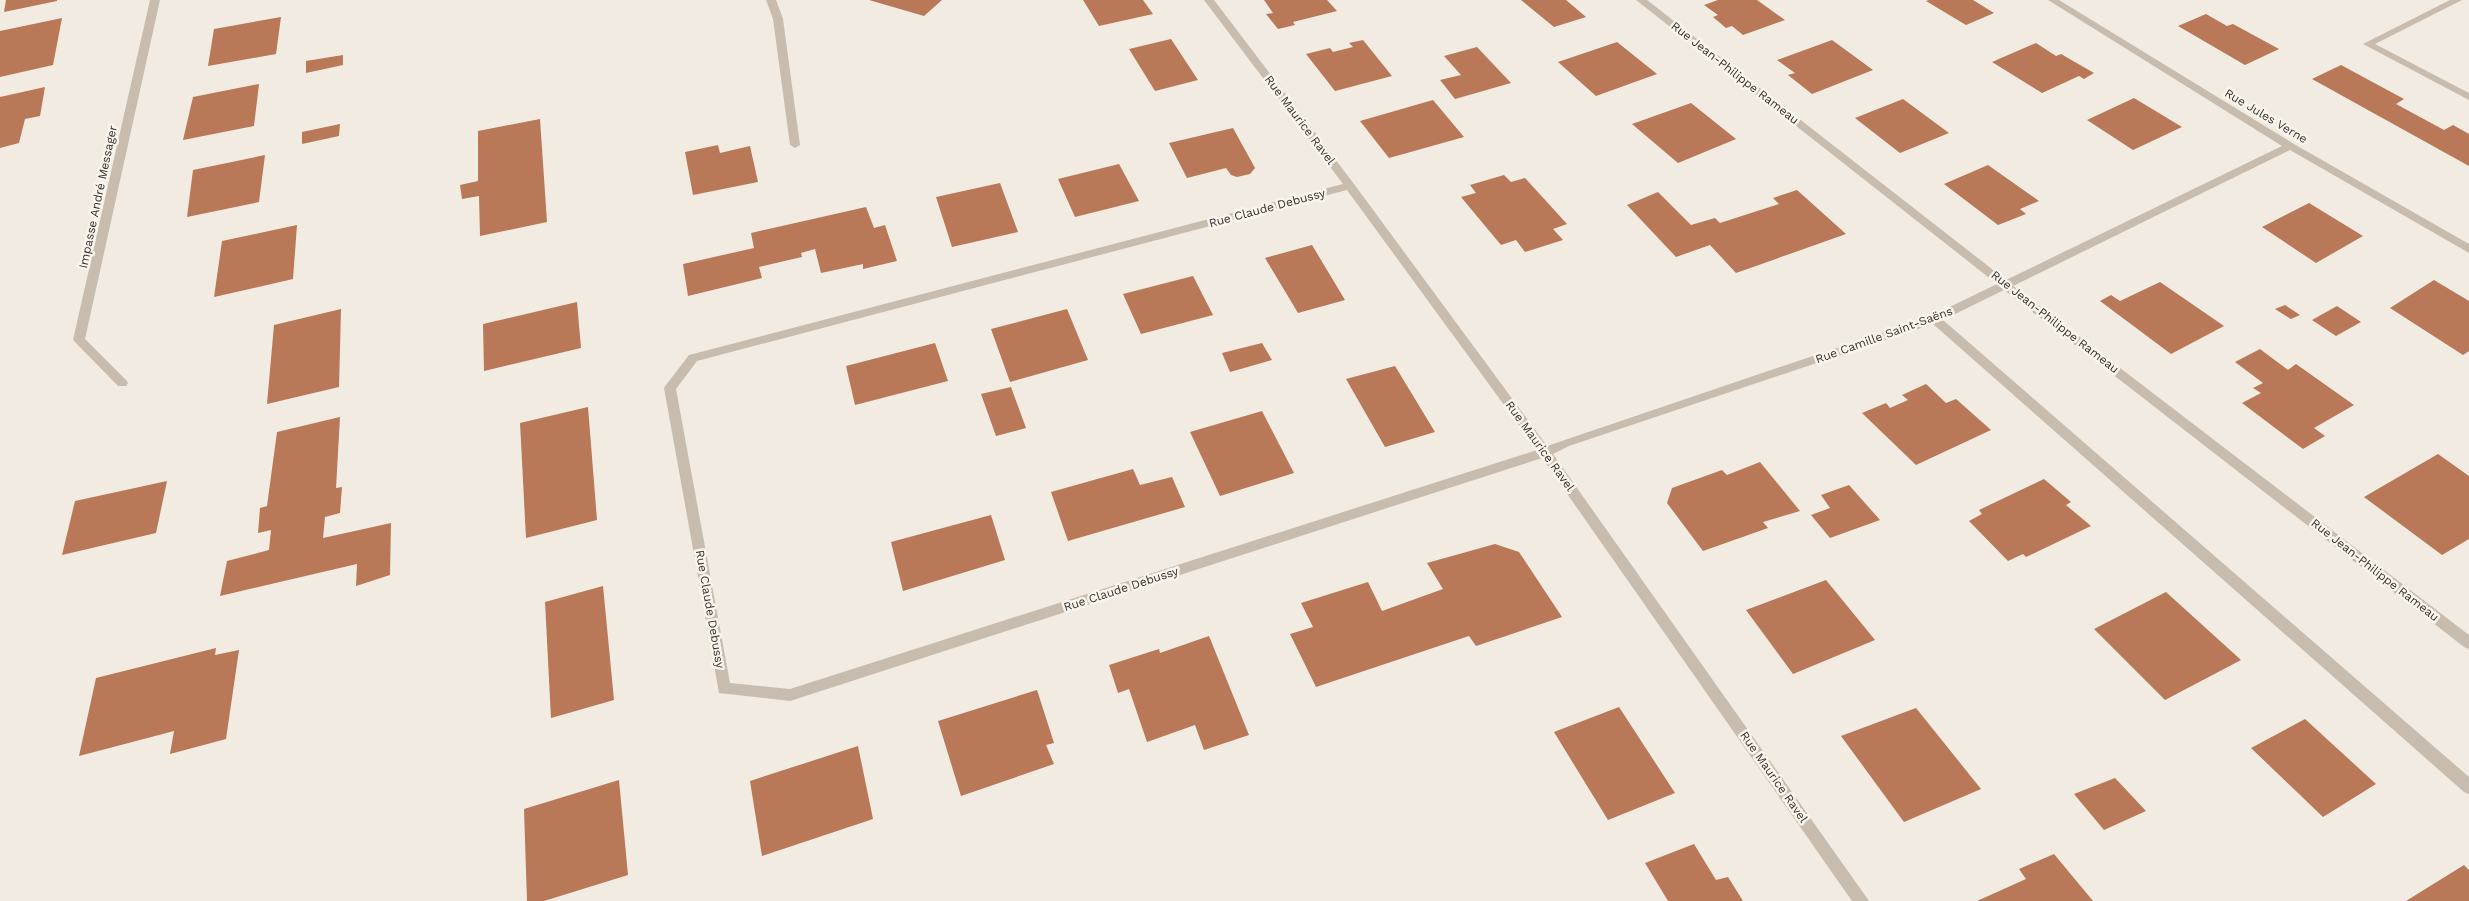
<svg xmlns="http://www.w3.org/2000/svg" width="2469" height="901" viewBox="0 0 2469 901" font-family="'Work Sans',sans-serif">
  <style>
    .building { fill: #b97857 }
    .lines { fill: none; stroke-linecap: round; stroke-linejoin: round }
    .minor { fill: #c8bcae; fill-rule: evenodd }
    .labels { text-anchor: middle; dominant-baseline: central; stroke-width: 5; stroke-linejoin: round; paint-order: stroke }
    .street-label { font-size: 12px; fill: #38312c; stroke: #f9f5ed }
  </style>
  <rect width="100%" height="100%" fill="#f1ebe1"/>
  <path class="building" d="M6,0H57V1L4,12Z
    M869,0H942L924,16Z
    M1083,0H1143L1153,14L1099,26Z
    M1264,0H1327L1337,11L1293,22L1295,25L1278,29L1266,14L1273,13Z
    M1521,0H1566L1586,17L1554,27Z
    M1718,0H1757L1785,20L1743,35L1732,26L1726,28L1713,17L1718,15L1704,5Z
    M1929,0H1973L1994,13L1966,25L1926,1Z
    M2206,14L2227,26L2233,24L2279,49L2245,65L2178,26Z
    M281,17L276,54L208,66L214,29Z
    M62,18L53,65L0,77V31Z
    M1171,39L1198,80L1155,91L1129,49Z
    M1363,40L1392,76L1335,91L1306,54L1330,48L1333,52L1353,47L1349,43Z
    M1832,40L1873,70L1812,94L1788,75L1795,73L1777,60Z
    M1617,42L1657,74L1596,96L1558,62Z
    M2036,43L2056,56L2061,54L2094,73L2084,79L2079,76L2042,93L1992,62Z
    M1477,47L1511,83L1455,99L1440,80L1461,75L1444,56Z
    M343,55V65L306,73V61Z
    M2341,65L2404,99L2396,104L2444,130L2453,125L2469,134V166L2312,79Z
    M259,84L254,126L183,140L193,97Z
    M45,87L40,116L25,119L19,143L0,148V97Z
    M2134,98L2182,127L2133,150L2087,120Z
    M1903,99L1949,133L1900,153L1855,118Z
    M1433,100L1464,137L1389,158L1360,121Z
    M1691,103L1736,139L1678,163L1632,124Z
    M540,119L547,222L480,236L479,196L462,199L460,185L478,181V131Z
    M340,124L339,136L302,144V132Z
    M1233,128L1255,168L1250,174L1237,177L1231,175L1226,168L1187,178L1169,143Z
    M718,145L720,153L750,146L758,182L693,195L685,152Z
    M265,155L259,202L187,217L193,170Z
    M1119,164L1139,201L1075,217L1058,179Z
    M1988,165L2039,201L2020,209L2026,214L1998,225L1944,184Z
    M1504,175L1511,182L1525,178L1567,224L1553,229L1563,240L1525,252L1516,240L1501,245L1461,197L1476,193L1470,185Z
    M1000,183L1018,232L952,247L936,197Z
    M1797,190L1846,234L1736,273L1710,245L1676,257L1627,205L1658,192L1691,225L1715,218L1720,223L1779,204L1773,198Z
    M2309,203L2363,236L2316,263L2262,227Z
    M866,207L874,228L885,225L897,261L863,269V264L821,273L815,249L801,253L802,257L759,267L762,278L688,296L683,264L754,248L751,233Z
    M297,225L293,279L214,297L222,241Z
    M1312,245L1345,300L1298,313L1265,258Z
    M1193,276L1213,315L1141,334L1123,294Z
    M2434,280L2469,301V351L2463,355L2390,308Z
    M2160,282L2224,326L2171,354L2100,301L2111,295L2120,301Z
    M577,302L581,348L484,371L483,324Z
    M2285,305L2300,315L2291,319L2275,309Z
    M2337,306L2361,322L2336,336L2312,320Z
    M341,309L339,387L267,404L274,325Z
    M1067,309L1088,360L1010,382L991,329Z
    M935,343L948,381L855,405L846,366Z
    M1262,343L1272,360L1230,372L1222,353Z
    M2260,349L2288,370L2296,364L2354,405L2314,428L2325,436L2303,449L2242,403L2261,393L2253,388L2263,383L2235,362Z
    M1395,366L1435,432L1385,447L1346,379Z
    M1926,384L1946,403L1956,399L1991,430L1916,465L1862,413L1886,403L1890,408L1908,400L1902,395Z
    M1011,387L1026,428L996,436L981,394Z
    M588,407L597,520L526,538L520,423Z
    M1262,411L1294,473L1220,496L1190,432Z
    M340,417L336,488L342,487L340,513L325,517L323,538L391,523L390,575L356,586L357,564L220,596L227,561L269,550L271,530L258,533L260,508L267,506L277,432Z
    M2438,454L2469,476V539L2442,555L2364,497Z
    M1760,462L1800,511L1763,522L1768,528L1703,551L1667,503L1672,488L1722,470L1727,475Z
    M1133,469L1140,485L1172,477L1185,507L1068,541L1051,492Z
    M2044,479L2071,502L2066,505L2091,526L2026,557L2023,554L2008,561L1969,521L1982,514L1979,510Z
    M167,481L156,533L62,555L75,501Z
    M1849,485L1880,520L1830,538L1811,515L1830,508L1821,495Z
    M991,515L1005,560L903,591L891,542Z
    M1495,544L1519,552L1562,617L1476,646L1469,636L1316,687L1290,634L1313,627L1301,603L1368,582L1382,611L1443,589L1427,563Z
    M1826,580L1875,640L1793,674L1746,610Z
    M603,586L614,700L551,718L545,602Z
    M2166,592L2241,660L2165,700L2094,629Z
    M1209,636L1249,735L1204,750L1195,725L1147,742L1129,689L1118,693L1109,665L1159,649L1160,653Z
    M216,648L215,655L239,650L226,739L170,754L174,731L79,756L96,678Z
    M1037,690L1054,743L1046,745L1054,764L961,796L938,721Z
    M1619,707L1675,793L1608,820L1554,732Z
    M1916,708L1981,789L1904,822L1841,736Z
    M2305,719L2376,784L2323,817L2251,748Z
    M858,746L873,819L762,856L750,781Z
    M2115,778L2146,811L2104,830L2074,794Z
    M619,780L628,875L544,901H527L524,809Z
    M1694,844L1716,880L1728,877L1743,901H1668L1645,863Z
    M2054,854L2093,901H1977L2026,879L2019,869Z
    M2464,865L2469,870V901H2406Z"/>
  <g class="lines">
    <path class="minor" d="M150,0H160L85,339L126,380L128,383L126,386H118L73,340Z
      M766,0H776L783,19L800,145L795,148L790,145L773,19Z
      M1204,0H1214L1354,184L1547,446L1931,316L1997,284L1636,0H1647L2006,280L2282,146L2048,0H2059L2294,144L2469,244V253L2290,150L2013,286L2469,635V649L2464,647L2004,290L1943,320L2469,777V794L2464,792L1933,324L1569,446L1553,454L1869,901H1852L1542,458L790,701L719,693L664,388L666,385L689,355L693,354L1343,184ZM1347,190L1537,450L790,689L730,683L676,389L697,361Z
      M2450,0H2462L2375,44L2469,93V100L2363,44Z"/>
  </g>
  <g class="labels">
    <g class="street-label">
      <text transform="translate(1735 73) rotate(38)">Rue Jean-Philippe Rameau</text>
      <text transform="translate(2266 116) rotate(31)">Rue Jules Verne</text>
      <text transform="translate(1300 120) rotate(53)">Rue Maurice Ravel</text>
      <text transform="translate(98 197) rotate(-78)">Impasse André Messager</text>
      <text transform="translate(1267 208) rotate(-15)">Rue Claude Debussy</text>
      <text transform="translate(2055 322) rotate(38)">Rue Jean-Philippe Rameau</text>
      <text transform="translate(1884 335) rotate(-20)">Rue Camille Saint-Saëns</text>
      <text transform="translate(1540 446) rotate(54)">Rue Maurice Ravel</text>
      <text transform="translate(2375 570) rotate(38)">Rue Jean-Philippe Rameau</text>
      <text transform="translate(1121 589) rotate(-18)">Rue Claude Debussy</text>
      <text transform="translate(710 609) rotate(80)">Rue Claude Debussy</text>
      <text transform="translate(1774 777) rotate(55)">Rue Maurice Ravel</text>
    </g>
  </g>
</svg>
